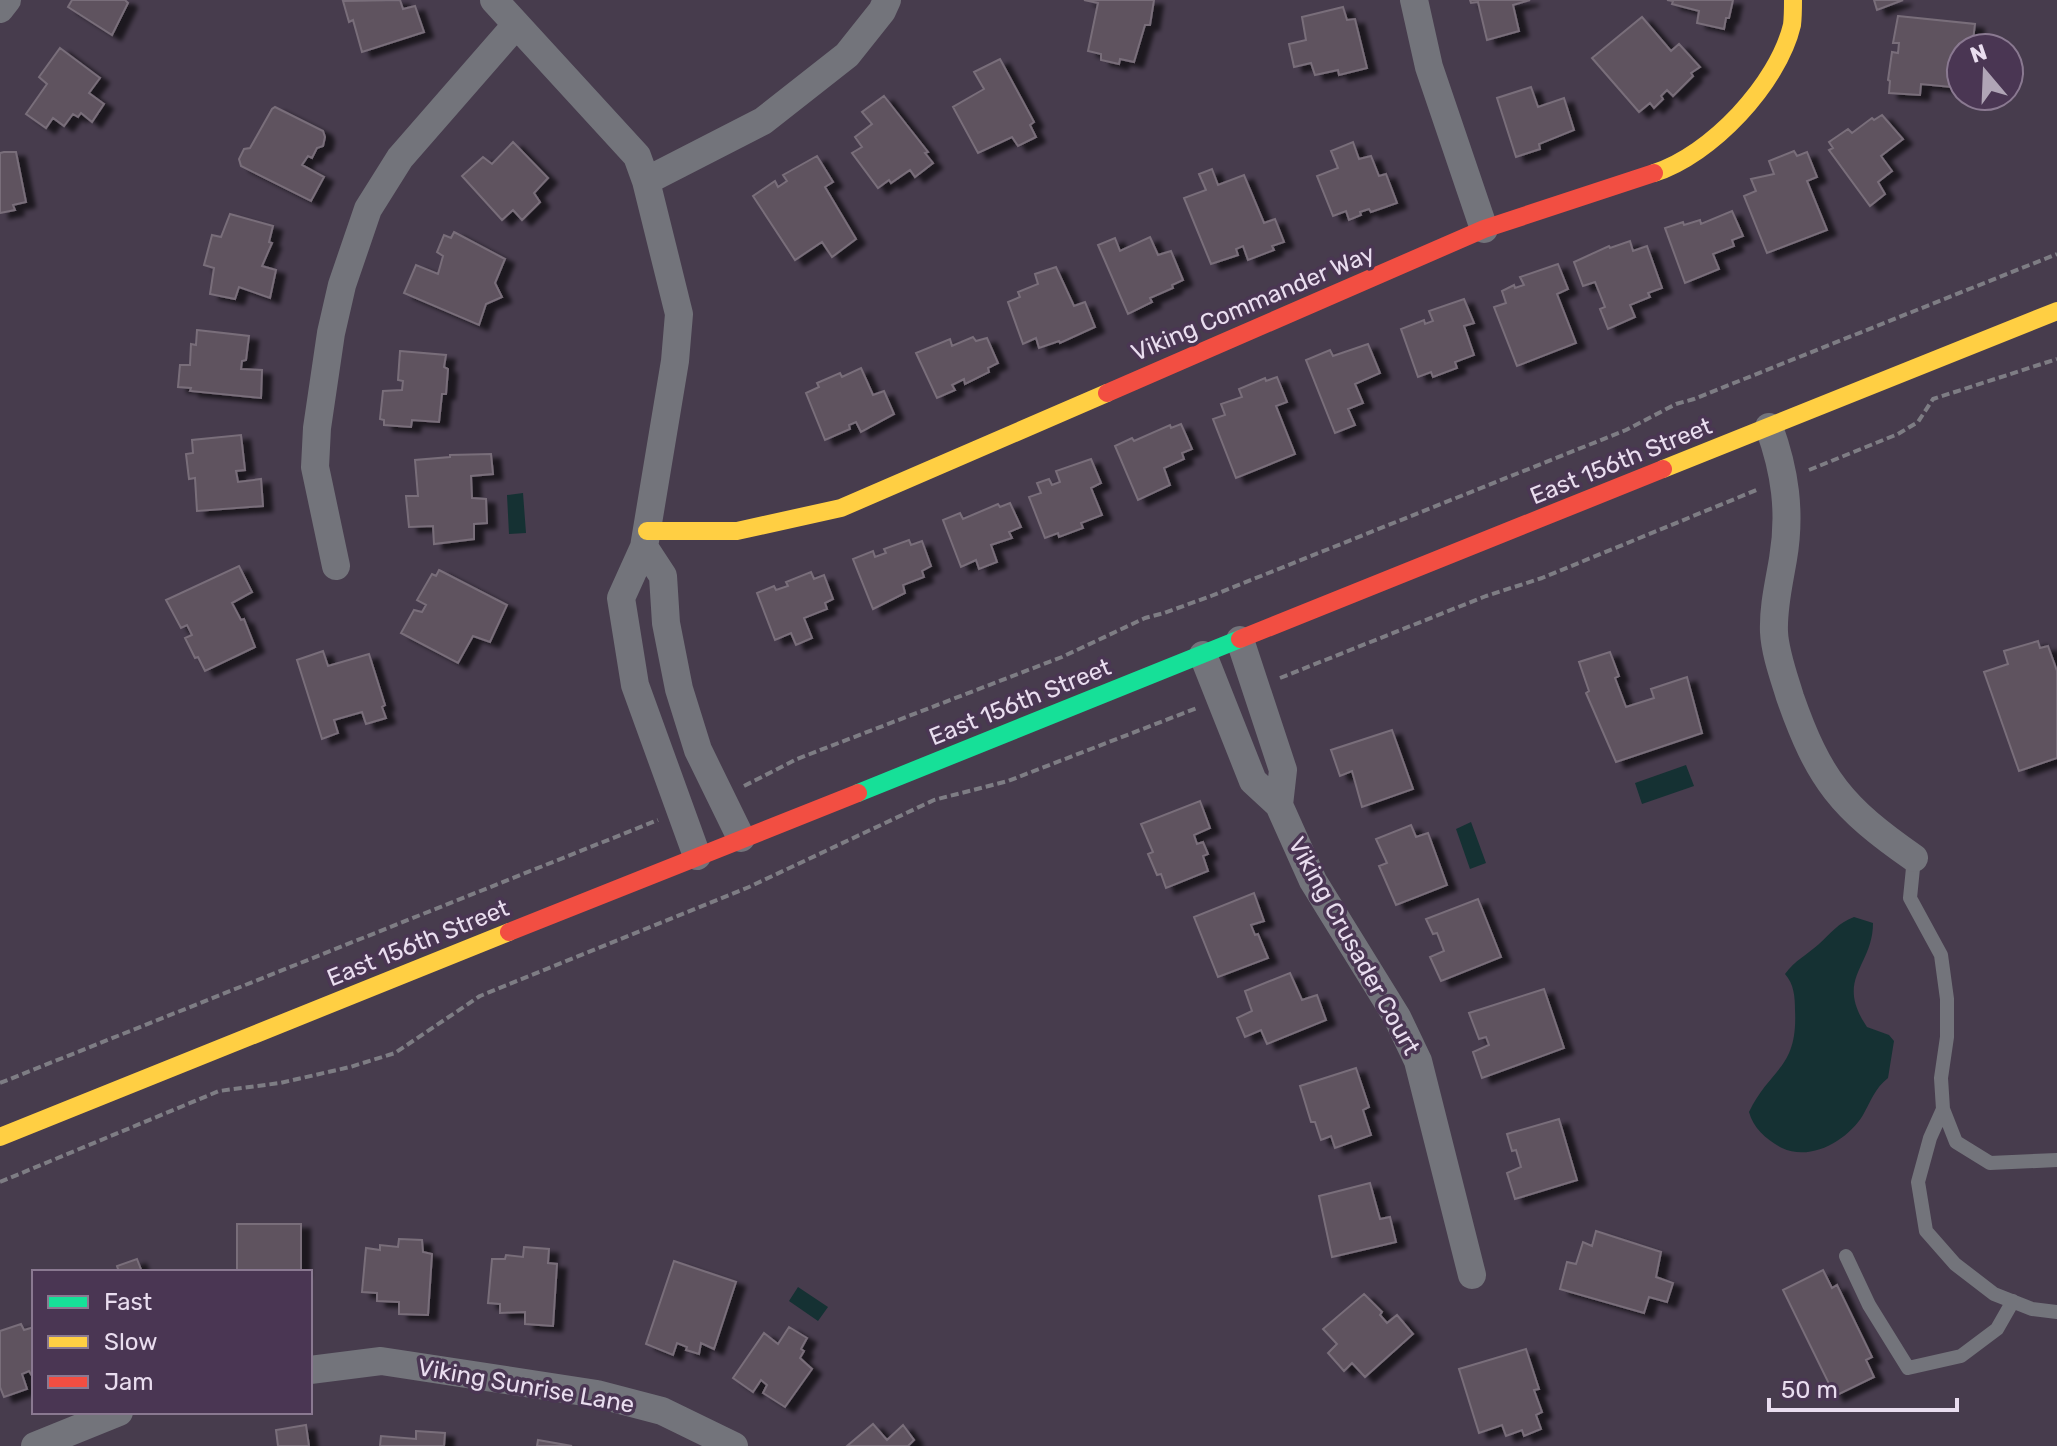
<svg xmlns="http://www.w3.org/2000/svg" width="2057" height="1446" viewBox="0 0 2057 1446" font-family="Rubik,sans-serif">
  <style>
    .water { fill: #153133 }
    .building { fill: #5e535f; stroke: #796e7a; stroke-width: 2; filter: url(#shadow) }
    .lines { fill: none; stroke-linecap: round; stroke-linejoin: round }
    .path { stroke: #7e7d84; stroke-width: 4; stroke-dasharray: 8 4; stroke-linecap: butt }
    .lane { stroke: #73747b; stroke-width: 14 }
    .street { stroke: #73747b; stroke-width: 28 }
    .fast { stroke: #16e098; stroke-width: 18 }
    .slow { stroke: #ffcf43; stroke-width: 18 }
    .jam { stroke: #f24e42; stroke-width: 18 }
    .labels { text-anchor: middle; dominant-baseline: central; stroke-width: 7; stroke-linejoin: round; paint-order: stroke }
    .street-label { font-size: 24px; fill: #e9ddef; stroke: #4a3653 }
  </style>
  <defs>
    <filter id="shadow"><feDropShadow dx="9" dy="5" stdDeviation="2" flood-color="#0009"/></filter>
  </defs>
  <rect width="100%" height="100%" fill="#473c4d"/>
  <path class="water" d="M523,493L526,533L509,534L507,495Z
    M1686,765L1694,786L1642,804L1635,783Z
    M1471,822L1486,863L1470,869L1456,829Z
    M1854,917L1873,923C1873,967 1834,978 1867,1027L1889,1035L1894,1041L1888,1078C1875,1088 1871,1101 1863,1115C1848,1140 1811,1162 1782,1148C1767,1140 1753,1128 1749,1112C1770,1068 1798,1069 1795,1010C1795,997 1794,984 1785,974C1795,960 1807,955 1819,944C1831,933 1838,923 1854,917Z
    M798,1287L828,1307L818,1321L789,1301Z"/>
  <path class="building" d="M72,0H125L128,3L112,35L68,7Z
    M400,0L403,9L415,6L424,32L362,52L353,20L349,22L343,1Z
    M1084,0H1154L1150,25H1145L1134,62L1120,59L1119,64L1101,60V54L1088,51L1098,3Z
    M1470,0H1530L1513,5L1519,31L1487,40L1478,2L1471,3Z
    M1667,0H1733L1729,18H1726L1724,29L1697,23L1699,11L1672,4L1673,1Z
    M1874,0H1903L1877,10Z
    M1343,7L1347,20L1355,19L1367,68L1339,75L1338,70L1315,75L1311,63L1294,67L1289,44L1306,40L1302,17Z
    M1898,16L1975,24L1972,48H1961V88L1921,84L1920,95L1889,93L1890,81L1888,80L1892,52L1898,53L1899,43H1893Z
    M1642,17L1671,51L1679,44L1700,67L1691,73L1693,76L1673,96L1667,90L1661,96L1663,99L1654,108L1650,103L1639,112L1592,58Z
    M60,48L100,78L89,93L104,104L92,122L81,113L78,117L73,114L64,126L53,118L46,128L26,114L47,84L39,77Z
    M1000,59L1034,122L1030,125L1036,137L1018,146L1012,137L978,153L953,107L984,89L974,72Z
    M1531,87L1538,107L1564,98L1574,130L1539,144L1540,149L1516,157L1497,98Z
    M884,96L928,152L925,153L933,163L915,177L910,170L891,183L889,180L878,188L852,153L862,147L855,137L872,124L862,112Z
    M275,107L323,131L325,137L323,146L317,148L312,158L308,156L302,165L324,177L311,201L241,166L239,159L244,149L250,148L272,109Z
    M1882,115L1903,139L1881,156L1892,171L1878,182L1885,194L1870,206L1829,150L1833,148L1829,142L1848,129L1852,133L1872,118L1874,120Z
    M513,142L548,178L534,193L540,202L522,220L513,210L502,220L462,176L483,157L492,164Z
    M1353,142L1359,159L1371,156L1379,176L1386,174L1397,203L1371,212L1369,209L1360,212L1361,215L1349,220L1346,211L1333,216L1317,176L1338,168L1331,151Z
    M1794,151L1797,156L1807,152L1817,177L1807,181L1827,230L1767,253L1744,196L1756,191L1751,179L1774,174L1769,161Z
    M4,152H16L26,202L13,205L15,210L0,213V153Z
    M817,156L833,182L825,187L856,239L832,257L822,242L795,260L753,196L775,181L778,187L787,181L783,175Z
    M1212,169L1218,185L1244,175L1264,223L1275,219L1284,242L1272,246L1274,250L1248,260L1243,246L1236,249L1238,255L1211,264L1184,198L1206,190L1199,174Z
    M1732,211L1743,236L1732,240L1734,246L1713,254L1719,269L1685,283L1665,228L1683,222L1684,225L1700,220L1701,224Z
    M230,214L273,226L269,242L272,243L262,266L276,270L270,298L239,287L235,299L210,294L214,268L204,265L212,235L221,237Z
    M454,232L505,259L495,283L502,297L486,304L479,325L404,293L416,265L438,274L443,256L437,252L444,235L451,238Z
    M1150,237L1158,255L1171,251L1183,280L1172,285L1173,288L1150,298L1152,302L1128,314L1098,245L1115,238L1120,251Z
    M1630,241L1633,251L1647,246L1662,288L1648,293L1650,297L1630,305L1635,317L1608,329L1600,309L1605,307L1595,282L1583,286L1574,262L1609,246L1610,248Z
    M1558,264L1568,289L1557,294L1576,343L1517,366L1494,307L1506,303L1502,291L1514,285L1515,288L1524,285L1520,277Z
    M1056,267L1074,306L1085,302L1095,327L1060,343L1059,341L1039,348L1036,338L1023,344L1008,302L1020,297L1018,292L1038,284L1035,274Z
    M1464,299L1474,323L1464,326L1474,355L1455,362L1457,368L1433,377L1431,372L1418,377L1401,329L1424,320L1425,324L1433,321L1429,311Z
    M197,330L249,336L246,360L242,361L241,369L262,370L261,398L190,391L191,388L178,387L180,365H190L191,344L196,345Z
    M973,337L976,341L987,338L998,363L988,368L989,372L965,384L964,379L952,385L955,390L937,398L916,353L950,339L952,346Z
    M1368,344L1380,373L1355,384L1363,403L1348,409L1355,425L1335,433L1306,360L1330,350L1333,356Z
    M400,351L446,355L444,367L448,369L446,394H442L439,422L412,420L411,427L384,425V420L380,419L383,391L402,390L403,381L398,380Z
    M861,368L873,395L884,391L894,414L861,432L856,422L849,425L850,429L825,440L806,393L819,387L817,383L840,373L842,377Z
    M1277,377L1287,402L1276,406L1295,454L1236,478L1213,419L1225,415L1221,404L1242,397L1239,389L1265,378L1266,381Z
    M1181,424L1192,449L1182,453L1184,459L1164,468L1170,485L1138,500L1115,446L1132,438L1134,441L1170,425L1171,428Z
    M241,435L245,470L236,471L238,482L261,479L263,506L197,511L195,478L189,479L186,454L193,453L192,440Z
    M491,454L493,474L471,476L472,498L486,499L487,523L474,524V539L434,544L433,526L409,527L406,496H418L415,460L450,457V455Z
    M1091,459L1101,483L1091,488L1102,515L1081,523L1083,528L1059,537L1058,533L1045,538L1029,497L1041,493L1037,483L1049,479L1052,485L1060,482L1056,471Z
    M1010,503L1021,527L1009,532L1012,538L991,545L997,562L979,569L976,560L961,567L943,520L960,513L963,519L998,504L1000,507Z
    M909,540L911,545L922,541L931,566L922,571L924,577L903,585L905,593L873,609L853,559L873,551L875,557L886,553L884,549Z
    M239,566L252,592L232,603L241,620L244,619L255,647L205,671L198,657L195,658L185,638L192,635L187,625L181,628L166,600Z
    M439,570L507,605L490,642L473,636L458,663L401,633L414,610L422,612L426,605L417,600L432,574L436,576Z
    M811,572L814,579L824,575L833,599L825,603L827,609L804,618L812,638L796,645L791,633L775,640L757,593L774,586L776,590L788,586L786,582Z
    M2038,641L2040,648L2048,646L2057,671V758L2019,771L1984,672L2008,664L2004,651Z
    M323,651L328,666L369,654L385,705L382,707L386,718L366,724L362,712L334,720L338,733L322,739L297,660Z
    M1610,652L1619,676L1615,678L1626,707L1654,698L1651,689L1687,677L1702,733L1616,762L1586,693L1589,691L1579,662Z
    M1392,730L1413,789L1362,807L1352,771L1340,776L1331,750Z
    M1200,801L1210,828L1194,835L1197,844L1203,842L1208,854L1203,856L1208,871L1166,888L1161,874L1157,875L1148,854L1153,852L1141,824Z
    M1411,825L1416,837L1428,833L1447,885L1396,905L1379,866L1387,863L1376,839Z
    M1254,893L1264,921L1251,925L1255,935L1258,934L1268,958L1218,977L1194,917Z
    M1478,899L1501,957L1441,981L1430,957L1444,951L1437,933L1433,934L1426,919Z
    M1290,973L1302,1000L1317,995L1326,1020L1267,1044L1261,1030L1245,1037L1237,1018L1252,1011L1245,991Z
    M1544,989L1564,1048L1482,1078L1473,1052L1489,1045L1486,1037L1479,1039L1469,1013Z
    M1356,1068L1369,1107L1363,1110L1371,1135L1335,1148L1331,1136L1321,1140L1315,1122H1311L1300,1086Z
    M1559,1119L1577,1180L1515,1199L1507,1173L1521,1167L1516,1150L1512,1151L1507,1134Z
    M1370,1183L1380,1219L1390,1217L1396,1242L1332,1257L1319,1196Z
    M237,1224H301V1272H237Z
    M1596,1231L1661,1252L1656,1277L1673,1283L1667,1302L1649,1297L1644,1313L1560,1289L1567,1262L1576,1264L1583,1242L1592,1246Z
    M399,1239L422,1240L423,1252L432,1254L428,1315L399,1314V1302L377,1301V1293L362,1292L366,1248L380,1250V1245L398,1247Z
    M524,1247L549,1249L548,1263L557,1264L553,1326L525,1324V1312L500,1313V1304L488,1303L492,1259H505L506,1255L523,1257Z
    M137,1259L142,1272H119L117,1266Z
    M674,1261L736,1282L714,1349L701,1343L699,1354L686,1350L687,1347L677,1343L673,1355L646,1344Z
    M1823,1270L1832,1288L1837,1285L1872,1357L1866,1360L1874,1377L1835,1396L1783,1290Z
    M1364,1294L1382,1312L1380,1315L1387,1323L1397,1315L1413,1334L1365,1377L1352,1363L1344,1371L1328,1353L1337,1344L1323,1329Z
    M21,1324L24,1330L34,1327V1379L29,1371L22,1374L27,1389L4,1397L0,1387V1331Z
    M789,1327L807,1338L801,1349L804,1351L800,1358L812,1369L785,1407L763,1393L767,1385L761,1380L753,1392L733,1378L764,1333L778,1344Z
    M1526,1349L1539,1389L1534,1390L1542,1412L1536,1415L1541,1429L1524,1436L1522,1430L1506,1436L1502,1425L1479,1433L1459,1369Z
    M873,1424L887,1440L903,1425L914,1440L908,1446H847Z
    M306,1425L309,1446H278L276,1430Z
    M416,1431L445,1433L444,1446H380L381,1436L416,1439Z
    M538,1440L572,1446H537Z"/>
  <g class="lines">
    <path class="path" d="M1809,470L1898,434L1918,422L1933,399L2057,359
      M1280,678L1486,596L1542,578L1759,489
      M744,786L797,759L1062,657L1145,618L1164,613L1211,596L1626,430L1676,404L1694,399L2057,254
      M0,1083L658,820
      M0,1182L219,1091L280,1083L350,1067L395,1053L480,996L749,887L934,800L1008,781L1197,708"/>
    <path class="lane" d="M1914,858L1910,898L1941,955L1947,999V1037L1941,1078L1943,1109L1956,1142L1990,1163L2057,1160
      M1943,1109L1930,1138L1918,1182L1926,1231L1955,1264L1994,1294L2032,1309L2057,1312
      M1846,1256L1869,1305L1908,1368L1961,1356L1997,1329L2013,1301"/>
    <path class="street" d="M494,0L637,156L646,181L679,314L675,361L644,547L621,598L635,685L697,856
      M1414,0L1429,67L1484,229
      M0,9L7,0
      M646,181L763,121L847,55L882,11L887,0
      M1769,427C1785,471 1791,512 1783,559C1779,583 1773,607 1774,632C1775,653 1784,677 1790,697C1819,780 1842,808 1914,858
      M644,547L663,576L666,623L679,689L698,750L741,838
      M336,566L315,467L317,428L331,333L342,285L368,209L400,158L516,25
      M1240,640L1283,770L1279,805
      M1203,655L1253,781L1279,805L1313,881L1397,1017L1418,1061L1472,1275
      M310,1370L381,1361L597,1394L662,1411L734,1446
      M35,1446L119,1412"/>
    <path class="fast" d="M858,793L1240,639"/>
    <path class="slow" d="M1654,173C1711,155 1778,84 1792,25C1793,17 1793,8 1793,0
      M1663,469L2057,311
      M647,531H737L841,508L1107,393
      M0,1137L509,932"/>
    <path class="jam" d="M1107,393L1484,229L1654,173
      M1240,639L1663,469
      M509,932L858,793"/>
  </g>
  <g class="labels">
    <g class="street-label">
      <text transform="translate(1253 303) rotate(-23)">Viking Commander Way</text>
      <text transform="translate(1621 461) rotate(-22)">East 156th Street</text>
      <text transform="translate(1020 702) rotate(-22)">East 156th Street</text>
      <text transform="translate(418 943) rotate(-22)">East 156th Street</text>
      <text transform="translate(1354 946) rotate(61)">Viking Crusader Court</text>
      <text transform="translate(526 1386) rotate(10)">Viking Sunrise Lane</text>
    </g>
  </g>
  <rect x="32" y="1270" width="280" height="144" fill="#4a3653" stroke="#8a7991" stroke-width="2"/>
  <rect x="48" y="1296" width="40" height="12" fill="#16e098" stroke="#8a7991" stroke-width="2"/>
  <text x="104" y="1310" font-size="24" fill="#e9ddef">Fast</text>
  <rect x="48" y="1336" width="40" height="12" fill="#ffcf43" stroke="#8a7991" stroke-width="2"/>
  <text x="104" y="1350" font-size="24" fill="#e9ddef">Slow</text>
  <rect x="48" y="1376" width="40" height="12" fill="#f24e42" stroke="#8a7991" stroke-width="2"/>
  <text x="104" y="1390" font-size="24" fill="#e9ddef">Jam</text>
  <g transform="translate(1985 72) rotate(341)"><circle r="38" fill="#4a3653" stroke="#8a7991" stroke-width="2"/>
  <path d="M0-6L14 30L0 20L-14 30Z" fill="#b0a5b6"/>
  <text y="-12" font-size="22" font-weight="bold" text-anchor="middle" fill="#e9ddef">N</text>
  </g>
  <path d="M1769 1398v12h188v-12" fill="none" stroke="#e9ddef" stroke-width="4"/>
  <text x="1781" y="1398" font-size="24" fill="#e9ddef" stroke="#4a3653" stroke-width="6" paint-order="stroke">50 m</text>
</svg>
